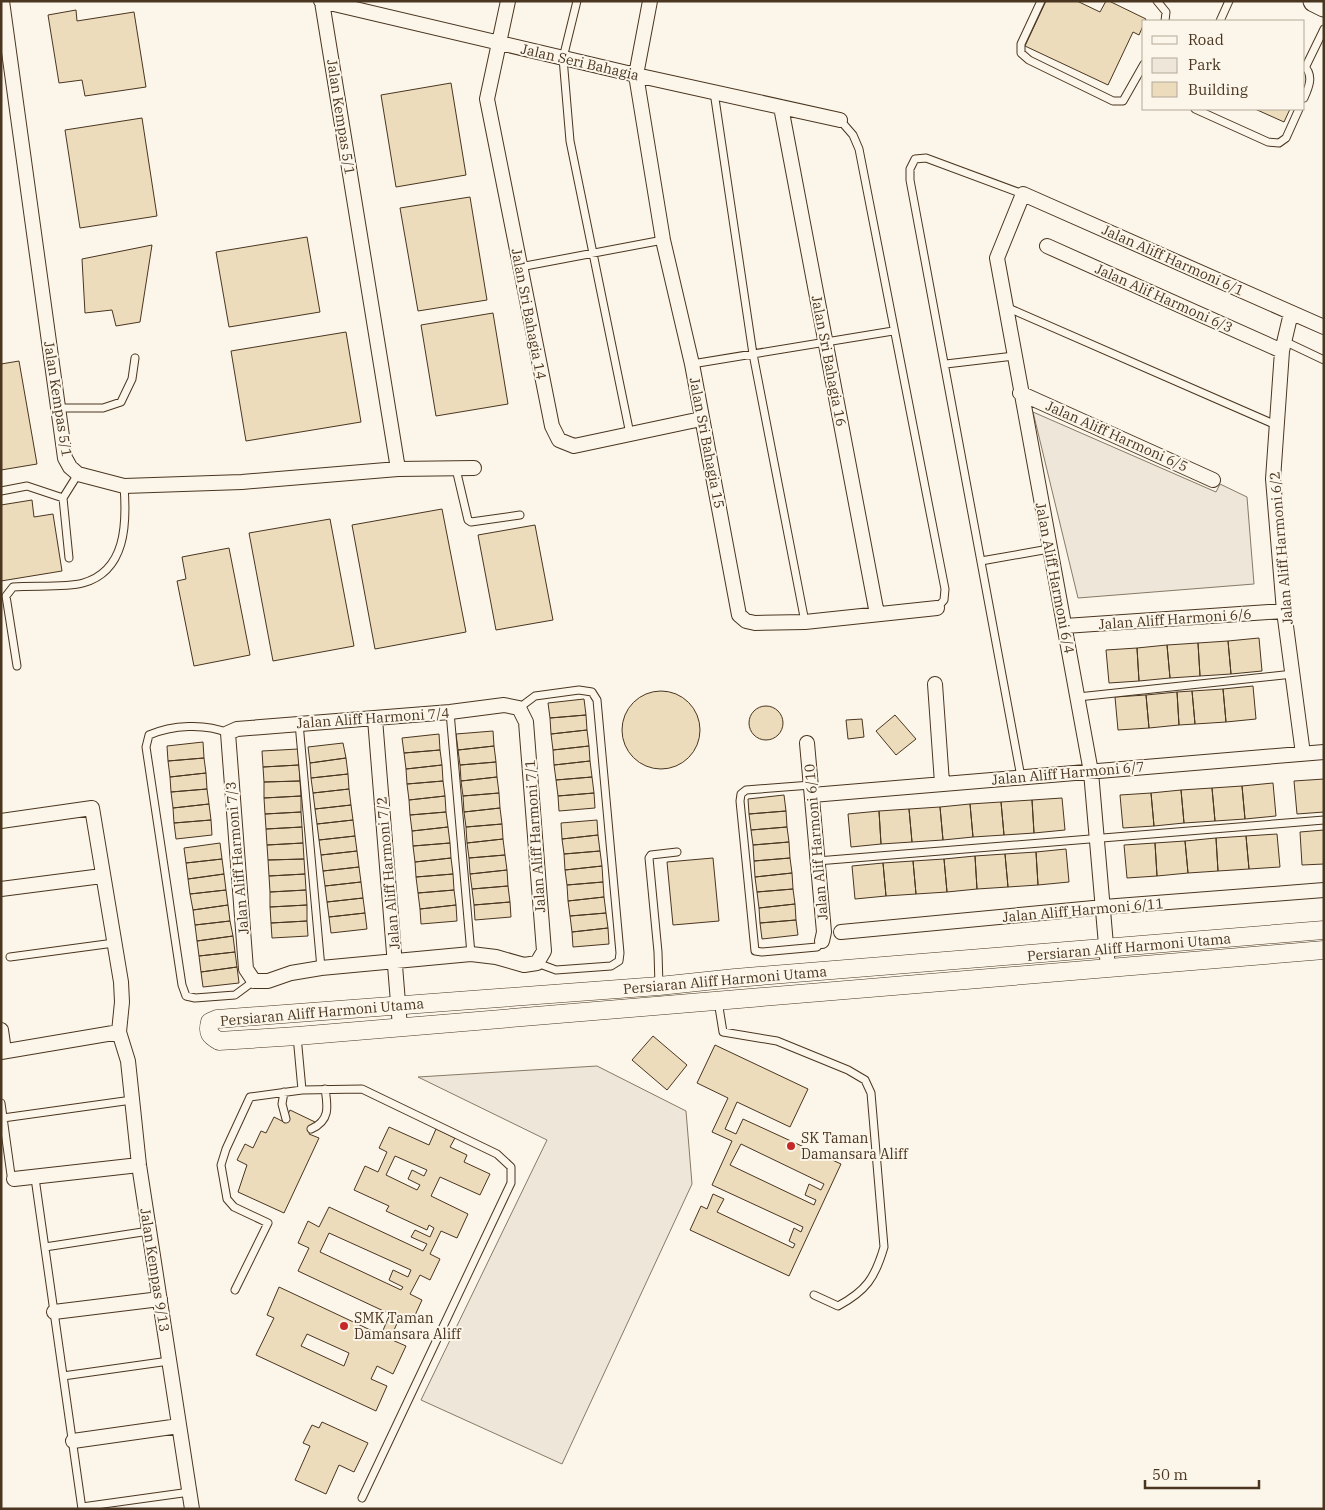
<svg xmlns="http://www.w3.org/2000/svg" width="1325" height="1510" viewBox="0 0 1325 1510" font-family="'IBM Plex Serif',serif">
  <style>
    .green { fill: #ede6d9; stroke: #887966 }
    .building { fill: #ecdcbc; stroke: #4a3520; fill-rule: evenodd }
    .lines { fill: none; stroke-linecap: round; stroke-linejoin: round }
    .service-casing { stroke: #4a3520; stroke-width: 9 }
    .minor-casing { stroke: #4a3520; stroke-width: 16 }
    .tertiary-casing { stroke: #4a3520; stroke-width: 19 }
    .primary-casing { stroke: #4a3520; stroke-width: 23 }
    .service { stroke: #fbf6e9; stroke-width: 7 }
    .minor { stroke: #fbf6e9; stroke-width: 14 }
    .tertiary { stroke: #fbf6e9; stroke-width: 18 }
    .primary { stroke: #fbf6e9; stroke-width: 21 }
    .poi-dot { fill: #c62828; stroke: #fbf6e9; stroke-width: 2 }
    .labels { text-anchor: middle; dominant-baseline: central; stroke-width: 4; stroke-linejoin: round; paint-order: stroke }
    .street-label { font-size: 14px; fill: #4a3520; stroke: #fbf6e9 }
    .poi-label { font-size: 14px; fill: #4a3520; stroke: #fbf6e9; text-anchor: start }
  </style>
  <rect width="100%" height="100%" fill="#fbf6e9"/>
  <path class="green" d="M1033,412L1216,492L1220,484L1247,497L1254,584L1078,598Z
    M597,1066L686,1111L692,1184L562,1464L421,1400L547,1140L418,1077Z"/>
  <path class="building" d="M1046,1H1077L1100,12L1106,1H1109L1146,19L1139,35L1133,32L1108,85L1025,46Z
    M76,10L77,21L134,12L146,87L85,96L82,80L59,83L48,15Z
    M451,83L466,175L396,187L381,95Z
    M1255,109H1290L1284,122Z
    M142,118L157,216L80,228L65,130Z
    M470,197L487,300L418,311L400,208Z
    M307,237L320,312L229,327L216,252Z
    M152,245L140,322L116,326L112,310L85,313L82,259Z
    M493,313L508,404L436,416L421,325Z
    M346,332L361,422L246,441L231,351Z
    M19,361L37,464L1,470V364Z
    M32,500L34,517L53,514L62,571L1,581V505Z
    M442,509L466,632L375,649L352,525Z
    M330,519L354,646L273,661L249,533Z
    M535,525L553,620L496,630L478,535Z
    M229,548L250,655L194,666L177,581L186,579L182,557Z
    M1259,638L1262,671L1231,674L1228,641Z
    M1228,641L1231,674L1200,676L1198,643Z
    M1198,643L1200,676L1170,678L1167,645Z
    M1167,645L1170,678L1139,681L1137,648Z
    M1137,648L1139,681L1109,683L1106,650Z
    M1253,686L1256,719L1226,722L1223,689Z
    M1223,689L1226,722L1195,724L1192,691Z
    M622 730a39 39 0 1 1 78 0a39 39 0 1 1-78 0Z
    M1192,691L1195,724L1179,725L1177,692Z
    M1177,692L1179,725L1149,728L1146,695Z
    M1146,695L1149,728L1118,730L1115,697Z
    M584,699L586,715L550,718L548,703Z
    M749 723a17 17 0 1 1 34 0a17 17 0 1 1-34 0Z
    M586,715L587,730L551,734L550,718Z
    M895,715L916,739L896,755L876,731Z
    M862,719L864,737L848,739L846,720Z
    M587,730L589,746L553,750L551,734Z
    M493,731L494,746L458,750L456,734Z
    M439,734L440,750L404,753L402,738Z
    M203,742L204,758L168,761L167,746Z
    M343,743L346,758L310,763L308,747Z
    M494,746L496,762L460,765L458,750Z
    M589,746L590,761L554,765L553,750Z
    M298,749L299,765L263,767L262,751Z
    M440,750L442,765L406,769L404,753Z
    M204,758L206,773L170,777L168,761Z
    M346,758L348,774L311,778L310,763Z
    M590,761L592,777L556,780L554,765Z
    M496,762L497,777L461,781L460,765Z
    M299,765L300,781L264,782L263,767Z
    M442,765L443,781L407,784L406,769Z
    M206,773L207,789L171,792L170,777Z
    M348,774L349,789L313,793L311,778Z
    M497,777L499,793L463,796L461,781Z
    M592,777L594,793L558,796L556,780Z
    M1324,779V812L1297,814L1294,781Z
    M300,781L301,796L264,798V782Z
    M443,781L445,796L409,800L407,784Z
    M1273,783L1276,816L1245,819L1242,786Z
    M1242,786L1245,819L1215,821L1212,788Z
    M1212,788L1215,821L1184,823L1181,790Z
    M207,789L209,804L173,808L171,792Z
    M349,789L351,805L315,809L313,793Z
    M1181,790L1184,823L1154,826L1151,793Z
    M499,793L500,808L464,812L463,796Z
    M594,793L595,808L559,811L558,796Z
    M1151,793L1154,826L1123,828L1120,795Z
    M784,795L786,811L749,814L748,799Z
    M301,796V812L265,814L264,798Z
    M445,796L446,812L410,815L409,800Z
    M1062,798L1065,830L1034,833L1032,800Z
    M1032,800L1034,833L1004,835L1001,802Z
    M1001,802L1004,835L973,837L970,804Z
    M209,804L211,820L174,823L173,808Z
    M970,804L973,837L943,840L940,807Z
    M351,805L353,820L317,824L315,809Z
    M940,807L943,840L912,842L909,809Z
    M500,808L502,824L466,827L464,812Z
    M909,809L912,842L881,844L879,811Z
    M786,811L787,827L751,830L749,814Z
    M879,811L881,844L851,847L848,814Z
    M301,812L302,827L266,829L265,814Z
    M446,812L448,827L412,831L410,815Z
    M211,820L212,835L176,839L174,823Z
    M353,820L355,836L319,840L317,824Z
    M597,820L598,835L562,839L561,823Z
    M502,824L503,839L467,843L466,827Z
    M302,827L303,843L267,845L266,829Z
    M448,827L450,843L413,846L412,831Z
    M787,827L789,842L753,845L751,830Z
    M1324,830V864L1302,865L1300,832Z
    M1277,834L1280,867L1249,869L1246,836Z
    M598,835L600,851L564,854L562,839Z
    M355,836L357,851L321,855L319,840Z
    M1246,836L1249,869L1218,871L1216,838Z
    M1216,838L1218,871L1188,873L1185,841Z
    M503,839L505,855L469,858L467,843Z
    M1185,841L1188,873L1157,876L1155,843Z
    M789,842L790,858L754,861L753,845Z
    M220,843L222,859L186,863L184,848Z
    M303,843L304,859L268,860L267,845Z
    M450,843L451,858L415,862L413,846Z
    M1155,843L1157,876L1127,878L1124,845Z
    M1066,849L1069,882L1038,885L1036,852Z
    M357,851L359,867L323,871L321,855Z
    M600,851L602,866L565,870L564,854Z
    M1036,852L1038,885L1008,887L1005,854Z
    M1005,854L1008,887L977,889L975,856Z
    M505,855L507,870L470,874L469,858Z
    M975,856L977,889L947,892L944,859Z
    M451,858L453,874L416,877L415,862Z
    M713,858L719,921L673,925L667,862Z
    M790,858L792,873L755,877L754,861Z
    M222,859L224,874L188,879L186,863Z
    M304,859L305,874L269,876L268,860Z
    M944,859L947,892L916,894L913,861Z
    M913,861L916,894L886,896L883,863Z
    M883,863L886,896L855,899L852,866Z
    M602,866L603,882L567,885L565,870Z
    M359,867L361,882L325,886L323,871Z
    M507,870L508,886L472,889L470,874Z
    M792,873L793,889L757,892L755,877Z
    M224,874L226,890L190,894L188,879Z
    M305,874L306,890L270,892L269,876Z
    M453,874L454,890L418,893L416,877Z
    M361,882L363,898L327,902L325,886Z
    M603,882L604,897L568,901L567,885Z
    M508,886L510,902L474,905L472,889Z
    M793,889L795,904L759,908L757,892Z
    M226,890L228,905L193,910L190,894Z
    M306,890L307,905L270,907V892Z
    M454,890L456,905L420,909L418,893Z
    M604,897L606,913L570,916L568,901Z
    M363,898L365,913L329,917L327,902Z
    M510,902L511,917L475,920L474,905Z
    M795,904L796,920L760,923L759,908Z
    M228,905L230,921L195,925L193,910Z
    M307,905V921L271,923L270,907Z
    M456,905L457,921L421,924L420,909Z
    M365,913L367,929L331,933L329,917Z
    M606,913L608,928L572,932L570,916Z
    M796,920L798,935L762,939L760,923Z
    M230,921L233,936L197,941L195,925Z
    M307,921L308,936L272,938L271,923Z
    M608,928L609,944L573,947L572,932Z
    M233,936L235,952L199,956L197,941Z
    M235,952L237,967L201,972L199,956Z
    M237,967L239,983L203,987L201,972Z
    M653,1036L687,1065L667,1090L632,1060Z
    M715,1045L808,1089L790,1127L737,1102L725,1129L736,1134L743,1119L841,1164L789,1276L690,1230L701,1206L707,1209L713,1194L724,1199L717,1212L793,1248L795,1244L789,1241L794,1228L801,1232L803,1227L712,1185L732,1141L712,1132L728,1098L697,1083ZM741,1144L824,1184L821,1190L809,1184L805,1195L816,1200L814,1205L730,1165Z
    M290,1110L315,1122L309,1134L319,1138L284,1213L238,1192L247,1165L237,1160L245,1144L253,1148L261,1131L266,1133L274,1117L284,1122Z
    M389,1127L429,1145L436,1129L455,1138L450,1147L467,1155L464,1162L490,1174L480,1195L440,1177L431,1196L468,1214L457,1238L441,1231L430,1254L440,1259L430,1280L420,1275L410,1294L422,1300L411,1324L399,1319L390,1339L406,1346L393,1374L377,1366L371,1379L387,1386L376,1411L256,1355L274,1318L267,1315L279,1287L381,1335L390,1314L298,1271L309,1248L298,1243L308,1221L319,1227L329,1207L423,1251L427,1244L411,1237L415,1230L430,1237L434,1228L429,1225L427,1230L386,1211L389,1206L354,1190L365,1166L378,1172L387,1152L379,1148ZM395,1156L427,1170L424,1176L412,1170L408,1179L420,1185L417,1190L386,1175ZM329,1233L411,1270L408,1277L393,1270L389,1280L403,1287L401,1290L320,1252ZM307,1334L349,1353L344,1366L301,1346Z
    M322,1422L368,1443L354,1472L339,1465L326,1494L295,1480L310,1446L303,1443L312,1425L319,1428Z"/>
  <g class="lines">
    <g class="service-casing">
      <path id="service" d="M577,1L563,58L570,141L630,434
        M1041,1L1021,44V53L1029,60L1113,101H1123L1144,64
        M1157,1L1166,12L1165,21
        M1220,21L1229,1
        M1304,66C1314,75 1309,87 1304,98
        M1306,66L1324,29
        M714,92L753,354L805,622
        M1195,109L1268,142L1279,143L1286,138L1299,109
        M840,120L853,135L859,149L945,589L944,600L937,608
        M520,267L663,240
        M1006,307L1276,425
        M1284,341L1324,360
        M692,364L893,331
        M946,364L1014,356
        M58,408H103L121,402L132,379L135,358
        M456,469L468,520L471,522L520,515
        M1,491L27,486L63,498
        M69,558L63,498L78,474
        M981,561L1049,549
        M17,666L6,596L13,587C32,585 65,588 83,583C126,571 127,524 124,486
        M1078,697L1293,674
        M519,708L535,696L579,690L592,692L597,700L620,953L619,961L611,966L556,970L537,963
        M450,712L471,954
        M299,723L321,968
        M228,733C205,723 172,725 149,735L146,747L182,985L186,996L195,998L235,995L254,981
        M1021,777L910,180V169L915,159L926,158L1023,194
        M811,785L746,790L741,794L740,801L755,951L762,952L817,947L822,941
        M817,861L1324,820
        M10,957L114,943
        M659,986L658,952L649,858L651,855L677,852
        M718,1001L723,1032L777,1041L848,1070L865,1080L871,1093L884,1247C875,1278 866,1291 838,1306L814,1295
        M297,1036L302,1090
        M284,1092L282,1104L286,1119
        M1,1103L11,1175L14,1179
        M3,1118L132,1100
        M311,1129C330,1121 328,1107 325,1089
        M35,1178L82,1509
        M45,1247L149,1231
        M235,1290L268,1223L234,1207L227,1199L221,1165L226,1149L250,1097L302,1090L362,1089L497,1154L511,1167V1183L362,1498
        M63,1376L169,1361
        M82,1507L190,1492"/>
    </g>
    <g class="minor-casing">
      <path id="minor" d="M2,1L65,458L70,467L78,474L124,486L242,482L398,469L474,468
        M321,1L636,75L840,120
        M508,1L487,99L552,426L559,440L574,446L701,419
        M650,1L636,75L663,240L692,364L739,615L746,621L755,623L805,622L937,608
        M322,2L398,469
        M781,107L877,614
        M1047,246L1282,351
        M1291,313L1282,351L1273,479L1284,611L1303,754
        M1020,393L1213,480
        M1065,626L1284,611
        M935,684L942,783
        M504,705L519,708L526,722L544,951L537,963L524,965L496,957L471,954L321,968L291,973L268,981H254L246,969L228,733L237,729L450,712Z
        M375,719L400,1027
        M807,743L824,932L822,941
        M812,795L1324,752
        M1,821L92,808L121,982L122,1002L119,1032L128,1061L139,1165L192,1509
        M1,889L102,876
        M841,932L1104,907L1324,890
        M1108,968L1091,772L997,258L1023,194L1324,327
        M1,1030L4,1051
        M1,1052L119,1032
        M14,1179L139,1165
        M54,1312L160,1299
        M73,1441L179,1426"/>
    </g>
    <g class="tertiary-casing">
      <path id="tertiary" d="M1324,930L735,978L659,986L217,1019L210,1022C207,1033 210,1036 219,1041L297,1036L1324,950"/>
    </g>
    <g class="primary-casing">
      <path id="primary" d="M1314,1L1324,6"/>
    </g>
    <use href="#service" class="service"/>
    <use href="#minor" class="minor"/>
    <use href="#tertiary" class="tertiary"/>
    <use href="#primary" class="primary"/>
  </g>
  <g class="poi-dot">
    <circle cx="791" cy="1146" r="5"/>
    <circle cx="344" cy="1326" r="5"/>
  </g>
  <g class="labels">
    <g class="street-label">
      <text transform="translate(580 62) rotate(13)">Jalan Seri Bahagia</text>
      <text transform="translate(341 117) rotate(81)">Jalan Kempas 5/1</text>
      <text transform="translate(1173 260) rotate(24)">Jalan Aliff Harmoni 6/1</text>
      <text transform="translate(1164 298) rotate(24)">Jalan Alif Harmoni 6/3</text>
      <text transform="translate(529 314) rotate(79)">Jalan Sri Bahagia 14</text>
      <text transform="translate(829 361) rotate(79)">Jalan Sri Bahagia 16</text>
      <text transform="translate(58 399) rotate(81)">Jalan Kempas 5/1</text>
      <text transform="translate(1117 436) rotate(24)">Jalan Aliff Harmoni 6/5</text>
      <text transform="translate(707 443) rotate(79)">Jalan Sri Bahagia 15</text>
      <text transform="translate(1281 548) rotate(-95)">Jalan Aliff Harmoni 6/2</text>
      <text transform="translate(1055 578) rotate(79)">Jalan Aliff Harmoni 6/4</text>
      <text transform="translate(1175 619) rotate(-4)">Jalan Aliff Harmoni 6/6</text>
      <text transform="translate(373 718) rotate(-4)">Jalan Aliff Harmoni 7/4</text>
      <text transform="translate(1068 773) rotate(-5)">Jalan Aliff Harmoni 6/7</text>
      <text transform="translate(535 836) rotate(-94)">Jalan Aliff Harmoni 7/1</text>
      <text transform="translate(816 842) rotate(-95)">Jalan Alif Harmoni 6/10</text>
      <text transform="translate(237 858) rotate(-95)">Jalan Aliff Harmoni 7/3</text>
      <text transform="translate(388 873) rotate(-95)">Jalan Aliff Harmoni 7/2</text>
      <text transform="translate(1083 910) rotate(-5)">Jalan Aliff Harmoni 6/11</text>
      <text transform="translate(1129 947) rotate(-5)">Persiaran Aliff Harmoni Utama</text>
      <text transform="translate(725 980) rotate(-5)">Persiaran Aliff Harmoni Utama</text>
      <text transform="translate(322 1012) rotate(-5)">Persiaran Aliff Harmoni Utama</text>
      <text transform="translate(155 1270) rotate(81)">Jalan Kempas 9/13</text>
    </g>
    <g class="poi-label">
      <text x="801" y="1138">SK Taman<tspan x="801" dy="16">Damansara Aliff</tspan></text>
      <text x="354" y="1318">SMK Taman<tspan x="354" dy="16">Damansara Aliff</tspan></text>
    </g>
  </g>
  <rect width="1325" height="1510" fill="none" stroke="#4a3520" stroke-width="5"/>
  <rect x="1142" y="20" width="162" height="90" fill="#fbf6e9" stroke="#b4a999"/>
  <rect x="1152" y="36" width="25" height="8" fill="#fbf6e9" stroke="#b4a999"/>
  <text x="1188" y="45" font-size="15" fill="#4a3520">Road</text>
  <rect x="1152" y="58" width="25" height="15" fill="#ede6d9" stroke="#b4a999"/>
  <text x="1188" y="70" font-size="15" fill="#4a3520">Park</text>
  <rect x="1152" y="82" width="25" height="15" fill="#ecdcbc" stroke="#b4a999"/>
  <text x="1188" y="95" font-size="15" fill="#4a3520">Building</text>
  <path d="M1145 1480v8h114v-8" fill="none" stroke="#4a3520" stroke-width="2.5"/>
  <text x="1152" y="1480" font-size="15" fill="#4a3520" stroke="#fbf6e9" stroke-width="4" paint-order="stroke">50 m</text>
</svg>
